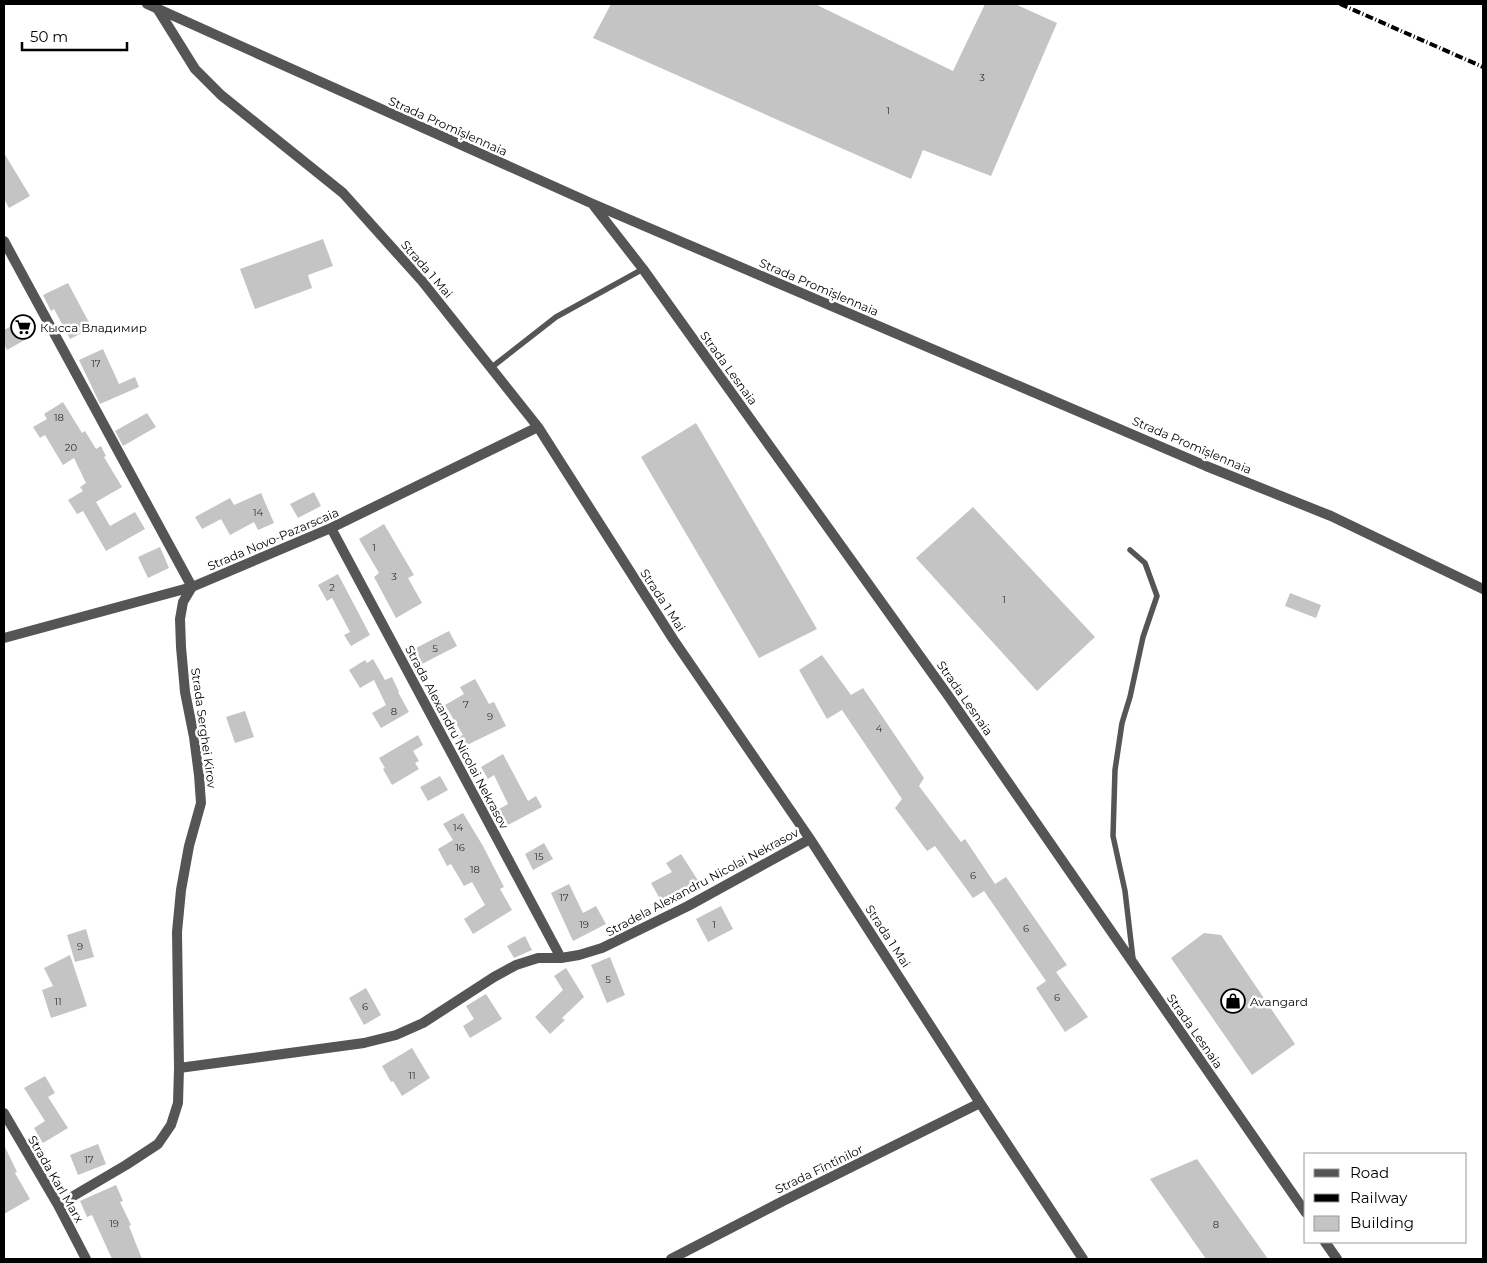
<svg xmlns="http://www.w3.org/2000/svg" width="1487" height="1263" viewBox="0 0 1487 1263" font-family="Montserrat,sans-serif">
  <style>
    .building { fill: #c4c4c4 }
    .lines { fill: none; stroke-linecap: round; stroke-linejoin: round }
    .service { stroke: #555; stroke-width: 5.5 }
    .minor { stroke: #555; stroke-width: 10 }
    .tertiary { stroke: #555; stroke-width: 10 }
    .rail { stroke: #000; stroke-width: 4; stroke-dasharray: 8 2.5 1 2.5; stroke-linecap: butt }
    .labels { text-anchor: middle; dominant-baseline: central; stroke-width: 5; stroke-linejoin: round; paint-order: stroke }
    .number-label { font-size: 10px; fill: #313131 }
    .street-label { font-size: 12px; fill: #000; stroke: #fff }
    .poi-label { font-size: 12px; fill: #000; stroke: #fff; text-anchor: start }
  </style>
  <rect width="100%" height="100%" fill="#fff"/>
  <path class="building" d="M611,4H815L953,71L985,4H1015L1057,23L991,176L923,150L911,179L593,38Z
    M4,153L30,196L9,208L4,199Z
    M323,239L333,266L308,275L312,288L255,309L240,269Z
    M68,283L92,328L70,339L54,309L51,311L43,295Z
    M21,321L30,337L7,350L4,344V330Z
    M103,349L119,384L135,377L139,387L100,404L79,360Z
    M63,402L82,433L85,431L96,449L101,446L106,456L104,457L122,487L96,502L110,526L135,512L145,529L106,551L83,511L77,514L68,500L83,491L80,487L86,483L74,458L63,465L45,435L40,438L33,427L47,419L44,414Z
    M147,413L156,427L123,446L115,431Z
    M696,423L817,629L759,658L641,457Z
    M314,492L321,506L298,518L290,504Z
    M261,493L274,523L258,530L254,522L230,535L221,519L202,529L195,517L230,498L234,505Z
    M973,507L1095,637L1037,691L916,558Z
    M384,524L414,575L408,578L422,603L396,618L374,577L379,573L359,539Z
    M160,547L169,568L148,578L138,557Z
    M338,574L370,635L351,646L344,635L350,632L332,598L327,601L318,585Z
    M1290,593L1321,605L1316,618L1285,606Z
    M449,631L457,646L422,664L414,649Z
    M822,655L851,695L863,688L924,778L919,786L961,842L965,839L995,884L1006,877L1067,965L1056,972L1088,1017L1065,1032L1036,988L1046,981L984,891L973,898L935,846L927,851L895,808L902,799L842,710L827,719L799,670Z
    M373,659L385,680L392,677L399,692H398L409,712L381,728L372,713L386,705L374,680L360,688L349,670L365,660L367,663Z
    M475,679L489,704L494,702L506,726L463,747L458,737L463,735L445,705L464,694L460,687Z
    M245,711L254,737L235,743L226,717Z
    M418,735L423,745L413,751L419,761L415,763L419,769L392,785L383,769L385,768L379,758Z
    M503,754L528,801L536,796L542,807L508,825L499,809L508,804L494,775L488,779L481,767Z
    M440,776L448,790L428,801L420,787Z
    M463,813L483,846L504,887L500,889L512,910L473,934L464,919L485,905L472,882L464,886L451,864L447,866L438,849L453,840L443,824Z
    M544,843L553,859L533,870L525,854Z
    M681,854L701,885L679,899L680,900L665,908L651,883L672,872L666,863Z
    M569,884L583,913L596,906L606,924L573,941L551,893Z
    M721,906L733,929L708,942L696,919Z
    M86,929L94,957L75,962L67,935Z
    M1204,933L1221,935L1295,1044L1252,1075L1171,958Z
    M525,936L532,950L514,958L507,946Z
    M70,955L87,1006L51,1018L42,990L53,986L44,968Z
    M610,957L625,995L607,1003L591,965Z
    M566,968L584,997L562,1018L565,1020L550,1034L535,1017L563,990L554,976Z
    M366,988L381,1015L364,1025L349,998Z
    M486,994L502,1019L470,1038L463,1026L474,1019L466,1006Z
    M412,1048L430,1078L402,1096L393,1081L391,1082L382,1066Z
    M45,1076L55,1093L48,1097L68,1128L43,1143L34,1128L45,1121L24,1088Z
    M98,1144L106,1164L78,1175L70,1155Z
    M4,1145L17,1172L15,1173L30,1199L4,1214Z
    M1197,1159L1268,1259H1206L1150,1179Z
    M116,1185L123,1201L120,1202L131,1225L129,1226L142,1259H112L92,1215L87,1217L80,1201Z"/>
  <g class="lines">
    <path class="service" d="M492,367L556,317L643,269
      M1130,550L1145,563L1157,596L1143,637L1130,697L1122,723L1115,770L1113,836L1125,891L1133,959"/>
    <path class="minor" d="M157,8L195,69L221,95L343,193L422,281L538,427L673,639L810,839L980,1103L1083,1259
      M4,241L192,587L183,602L180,619L181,647L185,692L194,737L199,775L201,803L189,846L181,890L177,932L179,1068L178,1103L171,1125L158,1144L126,1165L58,1205
      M331,528L561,958
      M4,638L192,587L331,528L538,427
      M179,1068L364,1043L396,1035L423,1023L494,977L516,965L538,958H561L579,955L602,948L688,906L810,839
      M4,1113L58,1205L86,1259
      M671,1259L783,1201L980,1103"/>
    <path class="tertiary" d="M147,4L593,204L1206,466L1331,516L1483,589
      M594,206L643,269L947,694L1306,1213
      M1325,1242L1337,1259"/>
    <path class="rail" d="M1340,4L1483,67"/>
  </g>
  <defs>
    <g id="supermarket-ring" transform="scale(1.25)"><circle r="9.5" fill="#fff" stroke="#000" stroke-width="1.5"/><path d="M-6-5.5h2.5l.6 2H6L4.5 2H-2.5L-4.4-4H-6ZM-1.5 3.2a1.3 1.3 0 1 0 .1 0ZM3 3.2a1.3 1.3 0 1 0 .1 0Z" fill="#000"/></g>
    <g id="shop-ring" transform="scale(1.25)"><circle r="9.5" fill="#fff" stroke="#000" stroke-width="1.5"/><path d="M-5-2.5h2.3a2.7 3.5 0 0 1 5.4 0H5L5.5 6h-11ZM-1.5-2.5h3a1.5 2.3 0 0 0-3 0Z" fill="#000"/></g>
  </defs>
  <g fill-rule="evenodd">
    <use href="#supermarket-ring" x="23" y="327"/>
    <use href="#shop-ring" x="1233" y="1001"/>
  </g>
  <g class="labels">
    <g class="number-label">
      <text x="982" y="77">3</text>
      <text x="888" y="110">1</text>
      <text x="96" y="363">17</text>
      <text x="59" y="417">18</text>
      <text x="71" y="447">20</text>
      <text x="258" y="512">14</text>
      <text x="374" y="547">1</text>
      <text x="394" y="576">3</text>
      <text x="332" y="587">2</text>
      <text x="1004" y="599">1</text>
      <text x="435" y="648">5</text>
      <text x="466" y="704">7</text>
      <text x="394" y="711">8</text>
      <text x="490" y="716">9</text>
      <text x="879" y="728">4</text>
      <text x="458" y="827">14</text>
      <text x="460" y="847">16</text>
      <text x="539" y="856">15</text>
      <text x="475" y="869">18</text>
      <text x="973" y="875">6</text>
      <text x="564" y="897">17</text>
      <text x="584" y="924">19</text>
      <text x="714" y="924">1</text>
      <text x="1026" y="928">6</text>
      <text x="80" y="946">9</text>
      <text x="608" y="979">5</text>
      <text x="1057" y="997">6</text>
      <text x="58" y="1001">11</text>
      <text x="365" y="1006">6</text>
      <text x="412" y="1075">11</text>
      <text x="89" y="1159">17</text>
      <text x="114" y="1223">19</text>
      <text x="1216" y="1224">8</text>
    </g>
    <g class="street-label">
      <text transform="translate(448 126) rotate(24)">Strada Promîșlennaia</text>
      <text transform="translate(427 269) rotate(49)">Strada 1 Mai</text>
      <text transform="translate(819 287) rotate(23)">Strada Promîșlennaia</text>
      <text transform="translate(729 368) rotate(54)">Strada Lesnaia</text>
      <text transform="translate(1192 445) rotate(23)">Strada Promîșlennaia</text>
      <text transform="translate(273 539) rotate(-23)">Strada Novo-Pazarscaia</text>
      <text transform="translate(663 600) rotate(57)">Strada 1 Mai</text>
      <text transform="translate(965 698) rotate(55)">Strada Lesnaia</text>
      <text transform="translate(204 728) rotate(82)">Strada Serghei Kirov</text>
      <text transform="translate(457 737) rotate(62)">Strada Alexandru Nicolai Nekrasov</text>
      <text transform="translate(702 882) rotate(-28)">Stradela Alexandru Nicolai Nekrasov</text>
      <text transform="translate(888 936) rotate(57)">Strada 1 Mai</text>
      <text transform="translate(1195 1031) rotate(55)">Strada Lesnaia</text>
      <text transform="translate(819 1169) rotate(-26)">Strada Fîntînilor</text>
      <text transform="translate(56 1179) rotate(60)">Strada Karl Marx</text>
    </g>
    <g class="poi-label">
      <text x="40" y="327">Кысса Владимир</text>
      <text x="1250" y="1001">Avangard</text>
    </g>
  </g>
  <rect width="1487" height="1263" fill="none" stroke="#000000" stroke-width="10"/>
  <rect x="1304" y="1153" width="162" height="90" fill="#ffffff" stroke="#999999"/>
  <rect x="1314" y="1169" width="25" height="8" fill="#555555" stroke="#999999"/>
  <text x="1350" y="1178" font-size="15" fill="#000000">Road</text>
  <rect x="1314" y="1194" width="25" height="8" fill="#000000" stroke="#999999"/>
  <text x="1350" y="1203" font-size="15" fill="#000000">Railway</text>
  <rect x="1314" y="1216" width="25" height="15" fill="#c4c4c4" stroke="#999999"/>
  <text x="1350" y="1228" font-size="15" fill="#000000">Building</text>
  <path d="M22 42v8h105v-8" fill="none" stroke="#000000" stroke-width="2.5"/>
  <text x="30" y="42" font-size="15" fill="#000000" stroke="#ffffff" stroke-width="4" paint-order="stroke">50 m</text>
</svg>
